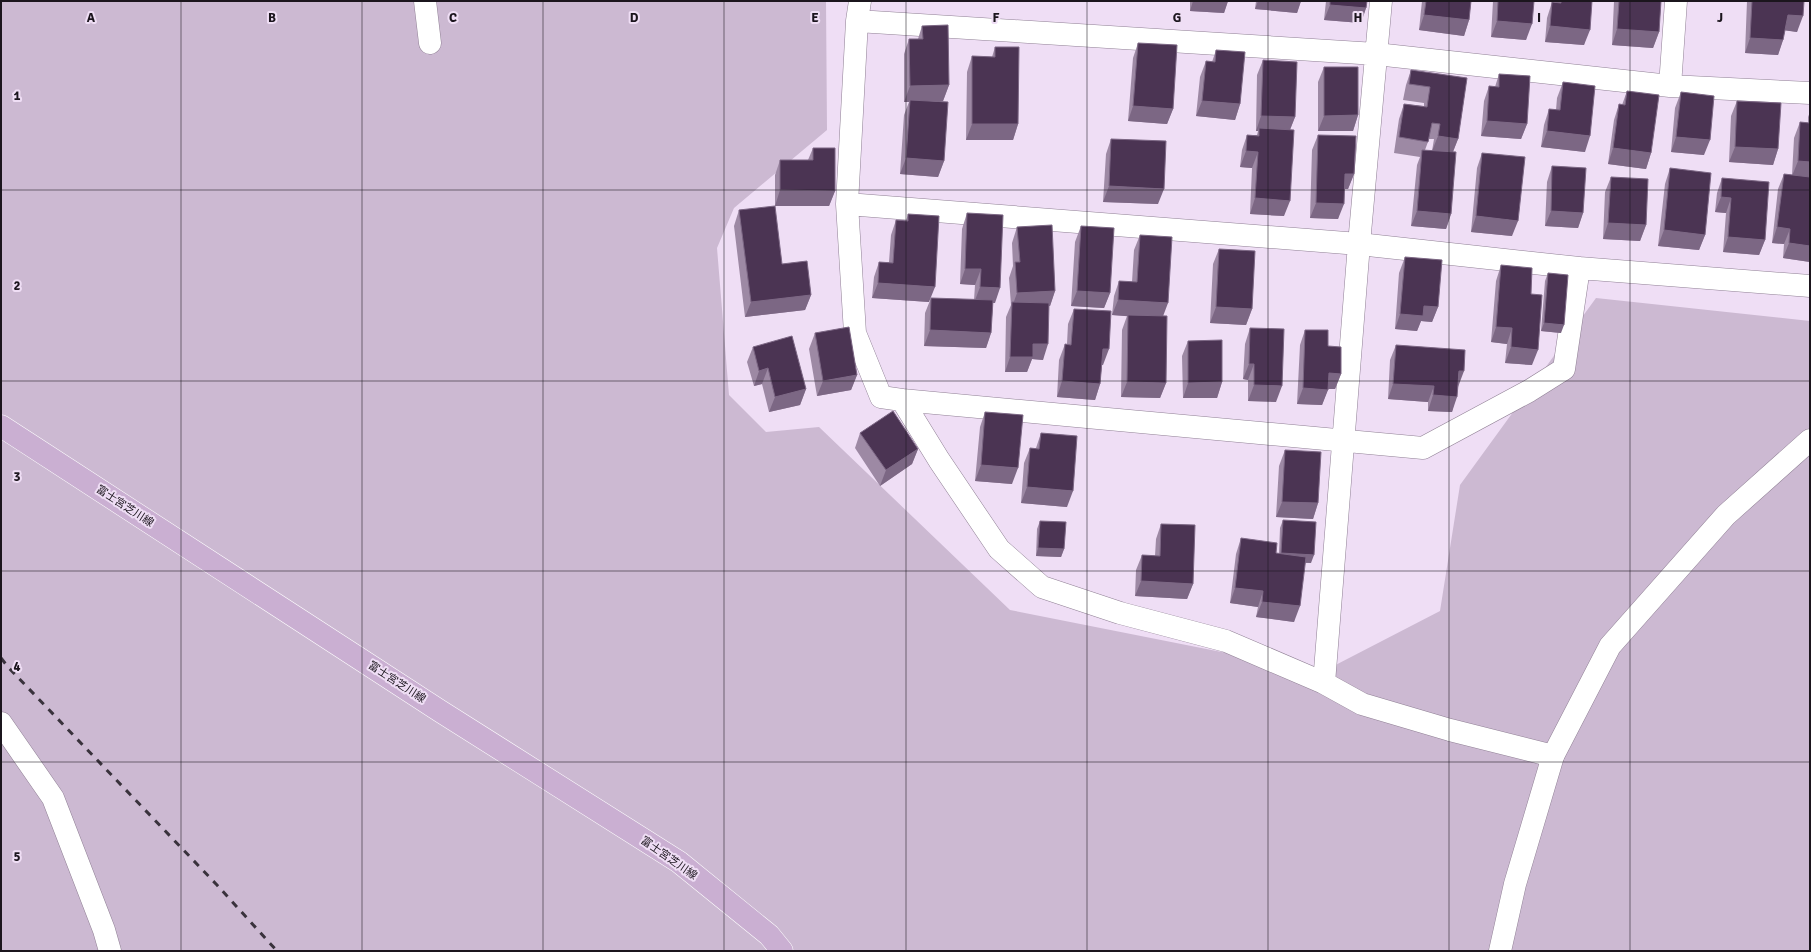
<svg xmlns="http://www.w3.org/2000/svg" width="1811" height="952" viewBox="0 0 1811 952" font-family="Signika,'Noto Sans JP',sans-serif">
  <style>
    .green { fill: #ccb9d2 }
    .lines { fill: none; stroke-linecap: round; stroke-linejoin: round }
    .minor-casing { stroke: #908095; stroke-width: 23 }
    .tertiary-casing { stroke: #908095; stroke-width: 23 }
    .primary-casing { stroke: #fff; stroke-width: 23 }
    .minor { stroke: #fff; stroke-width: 22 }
    .tertiary { stroke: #fff; stroke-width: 22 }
    .primary { stroke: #caafd2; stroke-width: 22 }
    .rail { stroke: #39323c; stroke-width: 3; stroke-dasharray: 7 7; stroke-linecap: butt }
    .wall { fill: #9d89a4; fill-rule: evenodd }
    .shaded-wall { fill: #7c6784 }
    .building { fill: #4b3453; stroke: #7c6784 }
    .grid { fill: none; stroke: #1b151d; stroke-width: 1; stroke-opacity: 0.55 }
    .labels { text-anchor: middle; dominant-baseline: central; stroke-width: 4; stroke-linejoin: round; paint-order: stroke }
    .street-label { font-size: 11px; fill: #1b151d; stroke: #efdef5 }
    .grid-label { font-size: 13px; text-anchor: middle; font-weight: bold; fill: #1b151d; stroke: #efdef5; stroke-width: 4; stroke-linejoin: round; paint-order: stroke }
  </style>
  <rect width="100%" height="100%" fill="#efdef5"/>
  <path class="green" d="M1,1H826L827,130L734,208L717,248L729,395L766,432L819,427L1010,610L1322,672L1440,611L1460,485L1596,298L1810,321V951H1Z"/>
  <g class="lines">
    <g class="minor-casing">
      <path id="minor" d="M425,1L430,43
        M860,1L857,21L847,204L855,333L881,397L902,400L939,460L999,549L1042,587L1120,613L1226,641L1324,683L1362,704L1450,730L1553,756
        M857,21L1376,54L1670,86L1810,93
        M1670,86L1676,1
        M847,204L1359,244L1579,268L1810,286
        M902,400L1423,448L1529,391L1564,369L1579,268
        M1324,683L1359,244L1381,1
        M1,723L53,798L104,930L110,951"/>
    </g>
    <g class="tertiary-casing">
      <path id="tertiary" d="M1500,951L1515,884L1553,756L1610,646L1726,515L1810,440"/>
    </g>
    <g class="primary-casing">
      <path id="primary" d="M1,426L440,711L679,862L769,935L782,951"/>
    </g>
    <use href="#minor" class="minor"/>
    <use href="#tertiary" class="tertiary"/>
    <use href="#primary" class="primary"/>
    <path class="rail" d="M1,658L8,667L217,885L277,951"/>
  </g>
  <path class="wall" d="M1190,1H1228L1224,13L1190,11Z
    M1256,1H1301L1297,13L1255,9Z
    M1326,1H1367L1366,8L1361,23L1324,20Z
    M1422,1H1471L1469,20L1464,36L1419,30Z
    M1493,1H1534L1526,40L1491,37Z
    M1557,1H1592L1584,45L1545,42L1547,18L1552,2L1556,3Z
    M1614,1H1661L1659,32L1653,48L1612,45Z
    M1747,1H1804L1797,32L1785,30L1783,40L1778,55L1745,53Z
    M922,26L949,85L943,101H929L944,161L938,177L900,174L904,115L909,102H904V54L909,39H918Z
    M1138,43L1173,109L1167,124L1128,121L1133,58Z
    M995,47L1018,124L1013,140H966L967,72L972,56L992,57Z
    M1216,50L1240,104L1235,120L1196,116L1200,77L1206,61L1212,62Z
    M1263,60L1295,117L1290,130L1284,216L1250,214L1252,168L1240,167L1242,150L1247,135H1257L1258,131H1256L1257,75Z
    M1324,67L1358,115L1353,131H1318V82Z
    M1411,70L1467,78L1458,139L1453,152L1451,214L1446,229L1411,226L1417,165L1420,157L1394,153L1399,119L1404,104L1424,106V103L1403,100L1406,85ZM1429,139H1434L1432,151L1425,150Z
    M1499,74L1527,124L1521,139L1481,136L1484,101L1489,86L1495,87Z
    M1563,82L1585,152L1541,147L1544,125L1549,109L1556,110L1557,98Z
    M1627,91L1651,153L1646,169L1608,164L1614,120L1619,104L1622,105Z
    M1681,92L1704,155L1671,152L1675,108Z
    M1737,101L1778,149L1773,165L1729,162L1731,116Z
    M1810,112V262L1783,258L1784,244L1772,243L1778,189L1784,174L1792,175L1794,138L1800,122L1808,123V117Z
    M1318,135L1354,174L1348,189H1344L1338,219L1310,218L1312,150Z
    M1111,139L1158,204L1103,202L1106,154Z
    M813,148L835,191L829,206H775V175L780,160H808Z
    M1482,153L1512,236L1471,232L1477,168Z
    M1552,166L1583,213L1578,228L1545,226L1547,182Z
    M1670,168L1705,235L1699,250L1658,246L1665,184Z
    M1611,177L1646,225L1640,241L1603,239L1605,192Z
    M1722,178L1765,240L1759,255L1723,252L1726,213L1715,212L1717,193Z
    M739,210L782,264L811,295L805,310L745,317L734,226Z
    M967,213L995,303H993L991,333L986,348L924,346L925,313L931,298L974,300L975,285L960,284L962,229Z
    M908,214L929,302L872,298L874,277L879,262H889L891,235L896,220L906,221Z
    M1081,226L1110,293L1104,308L1071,306L1075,242Z
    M1017,227L1055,291L1050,306H1049L1043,360L1032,359L1027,372H1005L1006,317L1011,305L1009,278L1013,266L1012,243Z
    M1140,235L1163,316L1166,383L1160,398L1121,397L1122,330L1127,316L1112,315L1114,296L1119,281L1132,282L1134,250Z
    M1219,249L1252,309L1246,325L1210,323L1213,264Z
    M1405,257L1438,307L1432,322L1421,321L1417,331L1395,329L1399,273Z
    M1501,265L1531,294L1532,365L1505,363L1507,344L1491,342L1496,281Z
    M1548,273L1561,333L1541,331L1545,281Z
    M1074,309L1103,365H1102L1100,384L1095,400L1057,397L1059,360L1065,344H1067L1068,324Z
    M1250,328L1276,402L1248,401V380L1243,379L1245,344Z
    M1305,330L1328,346L1341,374L1335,389H1328L1322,405L1297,404L1300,345Z
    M815,333L857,375L851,390L817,396L809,349Z
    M1188,341L1222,382L1217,398H1183L1182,356Z
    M1396,345L1458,387L1452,412L1428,411V402L1388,399L1390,360Z
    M753,347L806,389L800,405L769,412L762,384L754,386L747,362Z
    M985,412L1012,484L975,481L980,427Z
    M860,433L918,449L912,464L880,486L855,448Z
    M1041,433L1067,507L1021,503L1024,463L1030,448H1036Z
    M1285,450L1318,503L1313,519L1276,517L1279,466Z
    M1283,520L1311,563H1305L1294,622L1256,617L1258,607L1230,603L1236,554L1241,538L1276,553L1279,554L1280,528Z
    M1040,521L1064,549L1061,557L1036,556L1037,529Z
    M1161,524L1193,584L1187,599L1135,596L1136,570L1142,555L1155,556L1156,539Z"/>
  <path class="shaded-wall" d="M1193,1H1228L1224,13L1190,11Z
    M1258,1H1301L1297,13L1255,9Z
    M1330,5L1366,8L1361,23L1324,20Z
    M1424,15L1469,20L1464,36L1419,30Z
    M1788,15L1803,16L1797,32L1782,30Z
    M1497,21L1532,24L1526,40L1491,37Z
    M1550,26L1590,30L1584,45L1545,42Z
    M1617,29L1659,32L1653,48L1612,45Z
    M1750,38L1783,40L1778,55L1745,53Z
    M949,85L943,101L910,102V100L909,102H904L910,86Z
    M1202,101L1240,104L1235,120L1196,116Z
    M1133,106L1173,109L1167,124L1128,121Z
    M1358,115L1353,131H1318L1324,116Z
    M1261,116L1295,117L1289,132L1259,128L1258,131H1256Z
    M1487,121L1527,124L1521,139L1481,136Z
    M972,124H1018L1013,140H966Z
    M1547,131L1590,136L1585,152L1541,147Z
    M1438,136L1458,139L1452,154L1432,151Z
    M1676,137L1710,140L1704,155L1671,152Z
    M1735,147L1778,149L1773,165L1729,162Z
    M1613,148L1651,153L1646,169L1608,164Z
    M1246,151L1258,152L1252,168L1240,167Z
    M906,158L944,161L938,177L900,174Z
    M1798,161L1810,162V178L1792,176Z
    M1345,174H1354L1348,189H1339Z
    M1109,186L1164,189L1158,204L1103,202Z
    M780,190L835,191L829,206H775Z
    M1721,197L1731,198L1726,213L1715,212Z
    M1255,198L1290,201L1284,216L1250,214Z
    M1316,203L1344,204L1338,219L1310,218Z
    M1417,211L1451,214L1446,229L1411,226Z
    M1551,211L1583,213L1578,228L1545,226Z
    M1476,216L1518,221L1512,236L1471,232Z
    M1608,223L1646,225L1640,241L1603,239Z
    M1777,227L1790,229L1784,244L1772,243Z
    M1664,230L1705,235L1699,250L1658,246Z
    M1728,237L1765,240L1759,255L1723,252Z
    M1789,243L1810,246V262L1783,258Z
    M965,269H981L975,285L960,284Z
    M878,283L935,287L929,302L872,298Z
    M980,287L1000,288L995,303H974Z
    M1055,291L1050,306L1012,309V307L1017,293Z
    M1077,291L1110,293L1104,308L1071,306Z
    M811,295L805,310L745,317L751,302Z
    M1118,300L1168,303L1162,319L1112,315Z
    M1424,306L1438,307L1432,322L1421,321L1417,331L1395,329L1400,314Z
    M1216,307L1252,309L1246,325L1210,323Z
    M1544,323L1564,325L1561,333L1541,331Z
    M1496,327L1512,328L1507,344L1491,342Z
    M930,330L991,333L986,348L924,346Z
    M1033,344H1048L1043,360L1032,359L1027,372H1005L1010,357Z
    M1511,347L1538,350L1532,365L1505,363Z
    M1103,349H1109L1103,365L1097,364Z
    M1249,364H1254L1248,380L1243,379Z
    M768,368L762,384L754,386L759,371Z
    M1459,371H1464L1458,387Z
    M1329,373L1341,374L1335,389H1323Z
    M857,375L851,390L817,396L823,381Z
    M1062,381L1100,384L1095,400L1057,397Z
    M1127,382L1166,383L1160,398L1121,397Z
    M1222,382L1217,398H1183L1188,383Z
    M1393,384L1434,386L1428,402L1388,399Z
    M1254,385L1282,386L1276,402L1248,401Z
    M1303,388L1328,390L1322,405L1297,404Z
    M806,389L800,405L769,412L775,397Z
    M1433,395L1457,397L1452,412L1428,411Z
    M918,449L912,464L880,486L886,470Z
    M981,465L1018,468L1012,484L975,481Z
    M1027,487L1073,491L1067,507L1021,503Z
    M1282,502L1318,503L1313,519L1276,517Z
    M1038,548L1064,549L1061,557L1036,556Z
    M1281,553L1314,555L1311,563L1278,561Z
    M1141,581L1193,584L1187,599L1135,596Z
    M1235,588L1263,591L1258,607L1230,603Z
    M1262,602L1300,606L1294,622L1256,617Z"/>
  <path class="building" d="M1330,1H1367L1366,8L1330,5Z
    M1426,1H1471L1469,20L1424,15Z
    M1498,1H1534L1532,24L1497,21Z
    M1561,1H1592L1590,30L1550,26L1552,2L1561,3Z
    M1619,1H1661L1659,32L1617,29Z
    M1752,1H1804L1803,16L1788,15L1783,40L1750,38Z
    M948,25L949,85L910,86L909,39H923L922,26Z
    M1138,43L1177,45L1173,109L1133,106Z
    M995,47H1019L1018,124H972V56L995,57Z
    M1216,50L1245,52L1240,104L1202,101L1206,61L1215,62Z
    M1263,60L1297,62L1295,117L1261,116Z
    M1324,67H1358V115L1324,116Z
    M1411,70L1467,78L1458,139L1438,136L1440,124L1432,123L1428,142L1399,137L1404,104L1427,107L1430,87L1409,84Z
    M1499,74L1530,76L1527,124L1487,121L1489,86L1499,87Z
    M1563,82L1595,86L1590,136L1547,131L1549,109L1560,110Z
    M1627,91L1659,95L1651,153L1613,148L1619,104L1625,105Z
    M1681,92L1714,96L1710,140L1676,137Z
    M910,100L948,102L944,161L906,158Z
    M1737,101L1781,103L1778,149L1735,147Z
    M1800,122L1810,123V162L1798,161Z
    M1259,128L1294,130L1290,201L1255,198L1258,152L1246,151L1247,135L1259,136Z
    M1318,135L1356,136L1354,174H1345L1344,204L1316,203Z
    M1111,139L1166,141L1164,189L1109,186Z
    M813,148H835V191L780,190V160H813Z
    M1422,150L1456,152L1451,214L1417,211Z
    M1482,153L1525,157L1518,221L1476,216Z
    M1552,166L1586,168L1583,213L1551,211Z
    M1670,168L1711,173L1705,235L1664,230Z
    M1784,174L1810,177V246L1789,243L1790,229L1777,227Z
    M1611,177L1648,179L1646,225L1608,223Z
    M1722,178L1769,182L1765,240L1728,237L1731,198L1721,197Z
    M775,206L782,264L807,261L811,295L751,302L739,210Z
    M967,213L1003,215L1000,288L980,287L981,269H965Z
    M908,214L939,216L935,287L878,283L879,262L893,263L896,220L908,221Z
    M1052,225L1055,291L1017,293L1015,262H1020L1017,227Z
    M1081,226L1114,228L1110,293L1077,291Z
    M1140,235L1172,237L1168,303L1118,300L1119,281L1137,282Z
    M1219,249L1255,251L1252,309L1216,307Z
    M1405,257L1442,260L1438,307L1424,306L1423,316L1400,314Z
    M1501,265L1532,268L1531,294L1542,295L1538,350L1511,347L1512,328L1496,327Z
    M1548,273L1568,275L1564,325L1544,323Z
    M931,298L993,300L991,333L930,330Z
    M1012,302L1049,303L1048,344H1033V357H1010Z
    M1074,309L1111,311L1109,349H1103L1100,384L1062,381L1065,344L1071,345Z
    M1128,315L1167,316L1166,383L1127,382Z
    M849,327L857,375L823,381L815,333Z
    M1250,328L1284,329L1282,386L1254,385V364H1249Z
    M1305,330H1328V346L1341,347V374L1329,373L1328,390L1303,388Z
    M792,336L806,389L775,397L768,368L759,371L753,347Z
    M1222,340V382L1188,383V341Z
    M1396,345L1465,350L1464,371H1459L1457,397L1433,395L1434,386L1393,384Z
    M893,411L918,449L886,470L860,433Z
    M985,412L1023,415L1018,468L981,465Z
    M1041,433L1077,436L1073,491L1027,487L1030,448L1039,449Z
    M1285,450L1321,452L1318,503L1282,502Z
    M1283,520L1316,522L1314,555L1281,553Z
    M1040,521L1066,522L1064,549L1038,548Z
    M1161,524L1195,525L1193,584L1141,581L1142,555L1160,556Z
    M1241,538L1277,543L1276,553L1306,557L1300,606L1262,602L1263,591L1235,588Z"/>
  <path class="grid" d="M181,1V951M362,1V951M543,1V951M724,1V951M906,1V951M1087,1V951M1268,1V951M1449,1V951M1630,1V951M1,190H1810M1,381H1810M1,571H1810M1,762H1810"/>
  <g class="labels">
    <g class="street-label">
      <text transform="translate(125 506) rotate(33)">富士宮芝川線</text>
      <text transform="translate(397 682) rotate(33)">富士宮芝川線</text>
      <text transform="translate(669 858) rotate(35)">富士宮芝川線</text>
    </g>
  </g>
  <g class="grid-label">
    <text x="91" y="22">A</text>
    <text x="272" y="22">B</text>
    <text x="453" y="22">C</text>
    <text x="634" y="22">D</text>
    <text x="815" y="22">E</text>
    <text x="996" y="22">F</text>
    <text x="1177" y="22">G</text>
    <text x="1358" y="22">H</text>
    <text x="1539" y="22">I</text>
    <text x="1720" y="22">J</text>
    <text x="17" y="100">1</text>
    <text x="17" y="290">2</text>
    <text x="17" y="481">3</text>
    <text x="17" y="671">4</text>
    <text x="17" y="861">5</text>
  </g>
  <rect width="1811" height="952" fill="none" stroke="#1b151d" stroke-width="4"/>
</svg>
